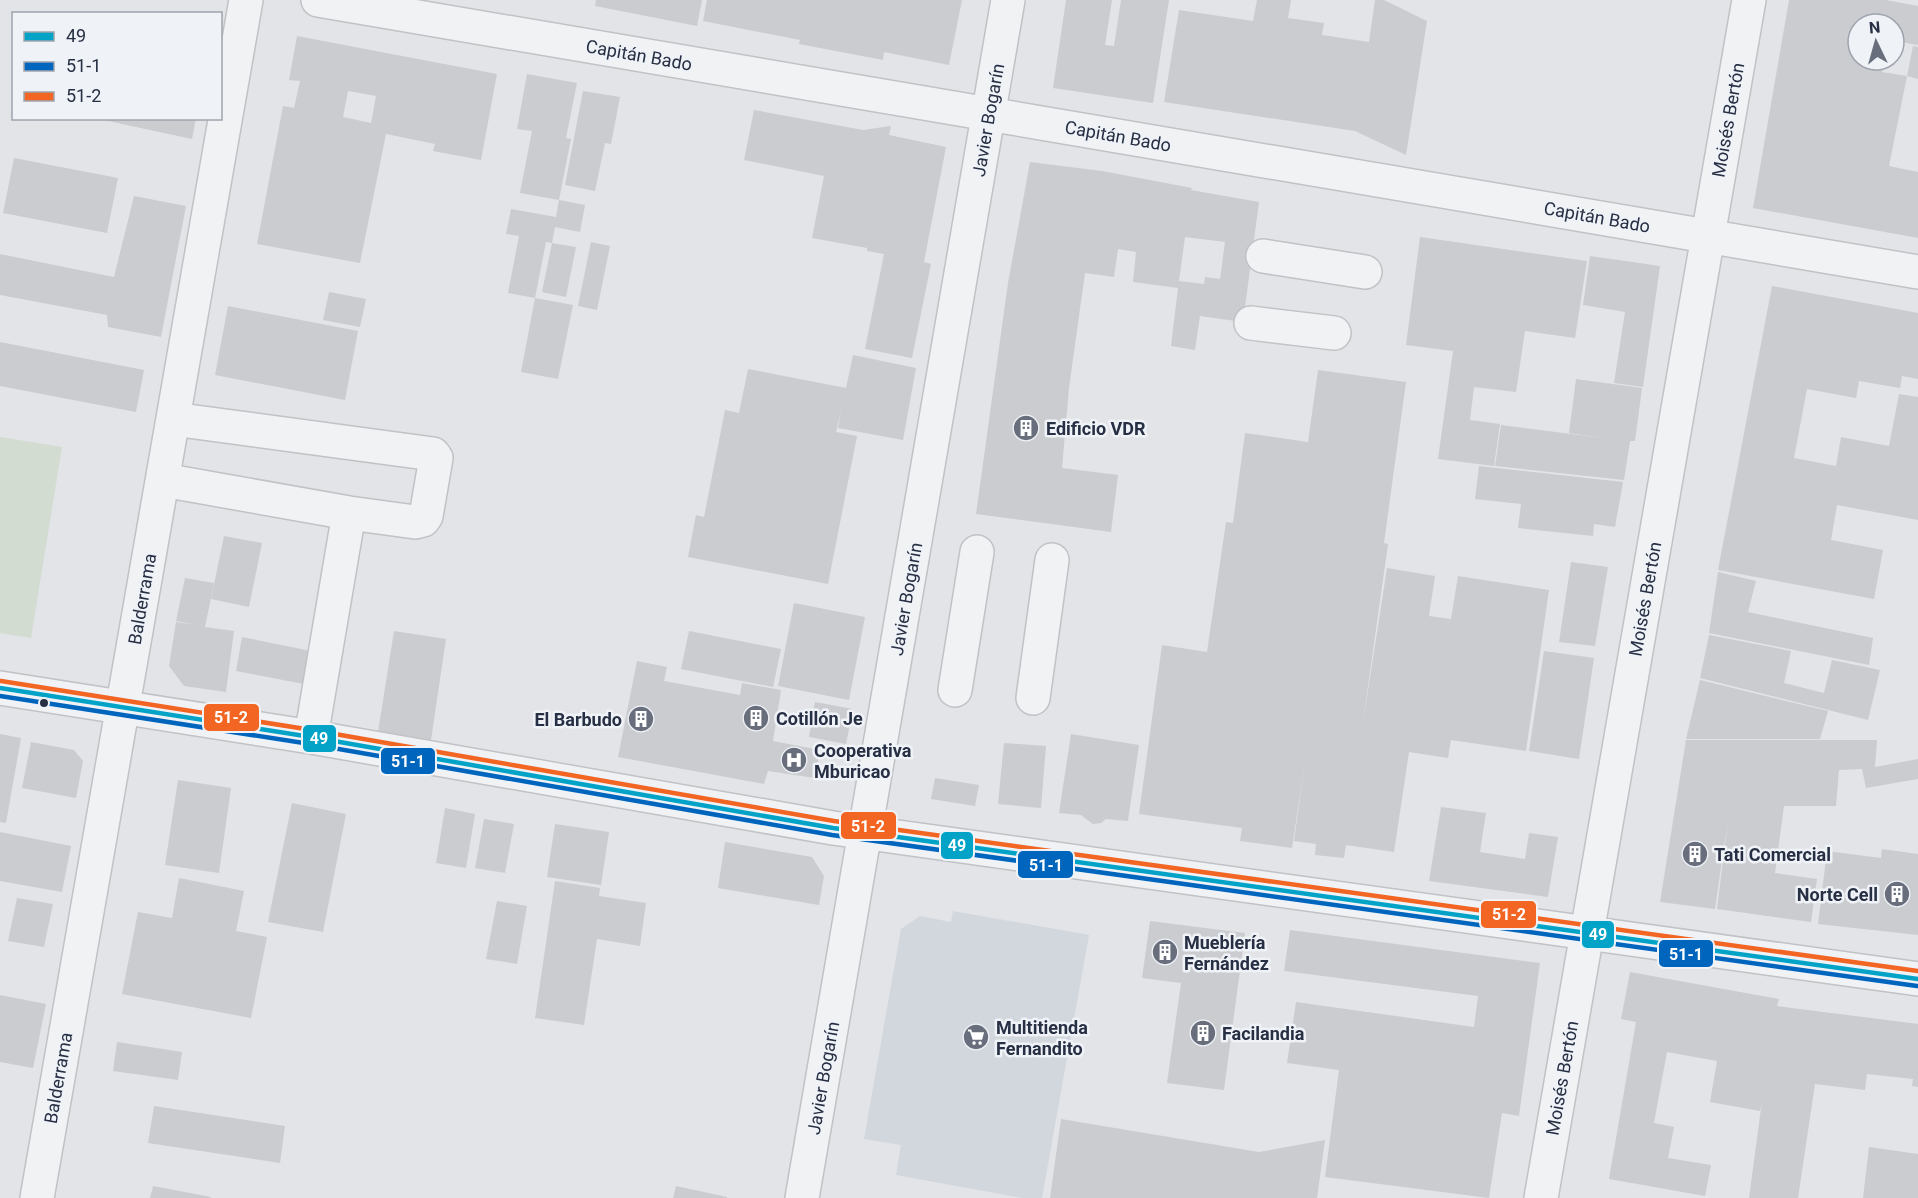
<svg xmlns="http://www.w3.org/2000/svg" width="1918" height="1198" viewBox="0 0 1918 1198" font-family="Roboto,sans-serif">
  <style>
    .built { fill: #d2d7de }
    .green { fill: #d2dcd1 }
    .building { fill: #caccd0; fill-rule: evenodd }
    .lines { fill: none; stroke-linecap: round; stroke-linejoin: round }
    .minor-casing { stroke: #c0c2c5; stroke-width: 36 }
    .minor { stroke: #f1f2f4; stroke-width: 33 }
    .bus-1-casing { stroke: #eff2f7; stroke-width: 9 }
    .bus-2-casing { stroke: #eff2f7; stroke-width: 9 }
    .bus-3-casing { stroke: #eff2f7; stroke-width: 9 }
    .bus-1 { stroke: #02a3c7; stroke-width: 4.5 }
    .bus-2 { stroke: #0065bd; stroke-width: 4.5 }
    .bus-3 { stroke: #f26522; stroke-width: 4.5 }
    .bus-dot { fill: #262f43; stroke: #eff2f7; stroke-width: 2 }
    .labels { text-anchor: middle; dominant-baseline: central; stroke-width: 5; stroke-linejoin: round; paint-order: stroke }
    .street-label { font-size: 18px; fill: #262f43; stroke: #eff2f7 }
    .poi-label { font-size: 18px; font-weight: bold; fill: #262f43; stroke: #eff2f7; text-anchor: start }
    .line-badge { stroke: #eff2f7; stroke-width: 2 }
    .badge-label { font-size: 16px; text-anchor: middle; font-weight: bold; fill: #fff }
  </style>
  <rect width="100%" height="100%" fill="#e2e4e7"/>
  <path class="built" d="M953,911L1089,935L1042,1198H1022L896,1175L901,1145L864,1139L901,929L920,916L951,922Z"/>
  <path class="green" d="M0,437L62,447L31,638L0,633Z"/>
  <path class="building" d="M596,0H702L697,26L595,6Z
    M707,0H962L949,65L884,52L883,60L799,44L800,40L703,21Z
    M1066,0H1112L1105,45L1114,46L1121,0H1169L1153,103L1053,88Z
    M1257,0H1291L1288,18L1324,23L1322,35L1369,42L1375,0H1384L1427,21L1406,155L1355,131L1164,102L1179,10L1253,21Z
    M1789,0H1886L1918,6V45L1894,41V24H1858V60H1885L1882,72L1907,76L1889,166L1918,172V238L1753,208Z
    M297,36L497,74L481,160L433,151L435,144L386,134L360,263L257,244L283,106L294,108L300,81L289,80ZM348,91L376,96L371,123L343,117Z
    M1913,46L1918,47V79L1907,76Z
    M527,74L577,83L566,138L571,139L559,200L520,193L532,131L517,129Z
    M583,91L620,97L611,144L605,143L595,191L565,185Z
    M754,110L863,130L891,126L889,135L946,147L924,262L931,264L912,358L865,349L884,254L867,251V248L812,238L824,176L744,160Z
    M94,118H196L192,139Z
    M14,158L118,178L107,233L3,213Z
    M1030,162L1102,171L1192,188L1191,190L1259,202L1243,322L1200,316L1195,350L1171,346L1178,288L1133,282L1136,252L1118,249L1114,277L1085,273L1069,388L1062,468L1118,475L1111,532L976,514L1008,283ZM1185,237L1225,242L1220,279L1205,277L1204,284L1179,281Z
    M134,196L186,206L161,337L108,327L107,315L0,295V254L114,277Z
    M559,200L585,205L580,232L555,227L552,243L546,242L535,298L508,293L519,236L506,234L511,209L556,217Z
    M1420,237L1587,261L1575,338L1525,331L1516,392L1474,387L1470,420L1500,424L1494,466L1438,459L1453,351L1406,345Z
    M591,242L610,246L597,310L578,306Z
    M552,243L576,247L566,297L542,292Z
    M1590,256L1660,266L1643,387L1614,383L1625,312L1583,305Z
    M1772,286L1918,313V379L1902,376L1900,388L1859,381L1856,398L1807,389L1794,458L1836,466L1841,437L1889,446L1899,394L1918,397V520L1837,505L1831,540L1883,550L1874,599L1718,570Z
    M329,292L366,299L360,327L323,320Z
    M535,298L573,305L558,379L521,372Z
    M228,306L358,331L345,400L215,375Z
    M0,342L144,370L136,412L0,386Z
    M853,355L916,368L903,440L838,428L841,411L836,432L857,436L828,584L688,557L696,515L704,517L725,410L739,413L748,369L846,388Z
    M1318,370L1406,382L1384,543L1388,544L1362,729L1387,568L1435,576L1429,616L1451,619L1458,576L1549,590L1526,751L1451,740L1448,758L1409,752L1394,852L1346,845L1344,858L1315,855L1316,844L1294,841L1305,762L1292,848L1240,841L1242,828L1139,814L1162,645L1207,652L1226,522L1233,523L1245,433L1308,442Z
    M1576,379L1642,388L1635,441H1630L1624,480L1495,466L1501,425L1603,438L1569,433Z
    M1479,466L1623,482L1615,527L1594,524L1593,536L1518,528L1521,504L1475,499Z
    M224,536L262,543L249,607L211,599Z
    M1571,562L1608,567L1595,646L1559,642Z
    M1718,572L1756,581L1748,612L1873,638L1869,665L1709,633Z
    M185,578L214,583L205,627L234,631L226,692L184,686L169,666L176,622L197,625L176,621Z
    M794,603L865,617L849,700L778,686Z
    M394,631L446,639L431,740L378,732Z
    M689,631L781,649L773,687L681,669Z
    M1709,635L1791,651L1784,683L1824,693L1832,660L1880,670L1868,720L1700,678Z
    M242,637L311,651L304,684L236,671Z
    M1544,651L1594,658L1579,759L1529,751Z
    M637,661L667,667L664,681L740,695L742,683L781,690L773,741L820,750L815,778L768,771L764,784L618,757Z
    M1700,680L1828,711L1820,739H1686Z
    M815,702L853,709L846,744L809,737Z
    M0,734L21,738L6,823L0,822Z
    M1071,734L1139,745L1128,821L1106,819L1101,823L1093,824L1081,815L1059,813Z
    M1686,740H1877L1875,767L1918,759V779L1866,788L1862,769L1839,770L1836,806H1784L1775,873L1817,879L1811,922L1717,909L1728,820L1715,909L1660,902Z
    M31,742L74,750L83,761L76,798L22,788Z
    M1004,743L1046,746L1041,808L998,804Z
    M935,778L979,785L975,806L931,799Z
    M178,780L231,788L219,873L165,865Z
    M292,803L346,814L323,932L268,922Z
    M1441,807L1486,813L1480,852L1525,859L1529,833L1558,837L1548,897L1429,881Z
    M445,808L475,814L466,868L436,863Z
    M484,819L514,824L505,873L475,868Z
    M555,824L609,832L601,885L547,877Z
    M0,832L71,846L62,892L0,881Z
    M725,842L812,857L824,876L819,905L718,888Z
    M1882,849L1918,854V935L1818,924L1827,851L1881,858Z
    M179,878L244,891L236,931L267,937L251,1018L122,994L138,912L172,918Z
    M555,881L600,888L599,896L646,903L640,946L597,939L584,1025L535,1018Z
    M17,898L53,904L44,947L8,941Z
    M497,901L527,906L517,964L486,959Z
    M1150,921L1245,933L1224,1090L1167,1083L1181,983L1142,978Z
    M1290,930L1540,963L1519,1116L1502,1113L1489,1198L1325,1177L1339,1070L1287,1063L1296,1002L1474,1027L1478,996L1284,971Z
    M1630,972L1779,999L1777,1006L1918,1024V1087L1912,1086L1913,1079L1867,1074L1865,1090L1815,1084L1798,1198H1749L1762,1101L1760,1111L1710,1102L1717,1061L1667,1052L1654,1123L1674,1127L1668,1158L1711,1165L1705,1196L1609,1179L1636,1022L1621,1019Z
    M0,995L46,1004L33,1068L0,1062Z
    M117,1042L182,1052L178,1080L113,1071Z
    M154,1106L285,1126L280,1163L148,1143Z
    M1061,1119L1259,1152L1325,1140L1317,1198H1050Z
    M1869,1147L1918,1154V1198H1863Z
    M153,1186L211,1197L210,1198H150Z
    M676,1186L727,1197V1198H673Z"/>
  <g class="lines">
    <g class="minor-casing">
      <path id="minor" d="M318,0L1918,272
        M1263,256L1365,272
        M1251,323L1334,333
        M163,480L349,513L415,522L423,520L426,516L436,458L433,454L173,419
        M0,688L311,737L833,828L1918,979
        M955,690L977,552
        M1033,698L1052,560
        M311,737L349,513
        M37,1198L246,0
        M802,1198L1008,0
        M1541,1198L1749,0"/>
    </g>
    <use href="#minor" class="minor"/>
    <g class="bus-1-casing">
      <path id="bus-1" d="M0,688L311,737L833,828L1918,979"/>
    </g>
    <g class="bus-2-casing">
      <path id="bus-2" d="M0,696L310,744L832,835L1917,986"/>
    </g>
    <g class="bus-3-casing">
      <path id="bus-3" d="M1,681L312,730L834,821L1918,971"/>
    </g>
    <use href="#bus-1" class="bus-1"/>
    <use href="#bus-2" class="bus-2"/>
    <use href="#bus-3" class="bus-3"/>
  </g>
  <defs>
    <g id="building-disc" transform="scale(1.35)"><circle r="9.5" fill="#686e7c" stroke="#eff2f7"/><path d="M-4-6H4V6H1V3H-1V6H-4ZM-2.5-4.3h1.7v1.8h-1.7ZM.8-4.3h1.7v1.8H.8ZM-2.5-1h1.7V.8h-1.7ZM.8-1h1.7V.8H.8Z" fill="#fff"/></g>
    <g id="hospital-disc" transform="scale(1.35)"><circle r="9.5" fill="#686e7c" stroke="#eff2f7"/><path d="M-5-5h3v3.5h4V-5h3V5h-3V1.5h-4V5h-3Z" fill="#fff"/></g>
    <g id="supermarket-disc" transform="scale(1.35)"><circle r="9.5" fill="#686e7c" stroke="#eff2f7"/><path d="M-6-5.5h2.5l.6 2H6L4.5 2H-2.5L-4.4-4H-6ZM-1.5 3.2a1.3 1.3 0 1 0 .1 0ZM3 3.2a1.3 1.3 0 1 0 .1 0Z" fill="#fff"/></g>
  </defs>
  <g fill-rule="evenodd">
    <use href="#building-disc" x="1026" y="428"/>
    <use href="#building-disc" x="756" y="718"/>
    <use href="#building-disc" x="641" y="719"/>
    <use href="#hospital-disc" x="794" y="760"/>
    <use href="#building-disc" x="1695" y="854"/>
    <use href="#building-disc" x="1897" y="894"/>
    <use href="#building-disc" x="1165" y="952"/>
    <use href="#building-disc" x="1203" y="1033"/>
    <use href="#supermarket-disc" x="976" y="1037"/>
  </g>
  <circle class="bus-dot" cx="44" cy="703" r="5"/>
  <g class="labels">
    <g class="street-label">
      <text transform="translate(639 55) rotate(10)">Capitán Bado</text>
      <text transform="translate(988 120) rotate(-80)">Javier Bogarín</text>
      <text transform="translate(1728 120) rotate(-80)">Moisés Bertón</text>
      <text transform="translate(1118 136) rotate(10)">Capitán Bado</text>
      <text transform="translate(1597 217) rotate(10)">Capitán Bado</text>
      <text transform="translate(142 599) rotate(-80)">Balderrama</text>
      <text transform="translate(906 599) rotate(-80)">Javier Bogarín</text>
      <text transform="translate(1645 599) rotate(-80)">Moisés Bertón</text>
      <text transform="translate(58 1078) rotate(-80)">Balderrama</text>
      <text transform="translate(823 1078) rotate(-80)">Javier Bogarín</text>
      <text transform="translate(1562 1078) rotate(-80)">Moisés Bertón</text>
    </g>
    <g class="poi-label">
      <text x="1046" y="428">Edificio VDR</text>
      <text x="776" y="718">Cotillón Je</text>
      <text x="622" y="719" text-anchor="end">El Barbudo</text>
      <text x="814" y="750">Cooperativa<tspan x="814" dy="21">Mburicao</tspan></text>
      <text x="1714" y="854">Tati Comercial</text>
      <text x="1878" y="894" text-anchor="end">Norte Cell</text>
      <text x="1184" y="942">Mueblería<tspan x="1184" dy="21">Fernández</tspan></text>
      <text x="996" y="1027">Multitienda<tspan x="996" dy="21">Fernandito</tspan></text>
      <text x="1222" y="1033">Facilandia</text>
    </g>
  </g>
  <g class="line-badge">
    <rect x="203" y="703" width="57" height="29" rx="6" fill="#f26522"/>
    <rect x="302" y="724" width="35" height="29" rx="6" fill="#02a3c7"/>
    <rect x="380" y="747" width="56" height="28" rx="6" fill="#0065bd"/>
    <rect x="840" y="811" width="57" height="29" rx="6" fill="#f26522"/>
    <rect x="940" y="831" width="34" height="29" rx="6" fill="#02a3c7"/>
    <rect x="1017" y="850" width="57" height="29" rx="6" fill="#0065bd"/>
    <rect x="1480" y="900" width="57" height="29" rx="6" fill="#f26522"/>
    <rect x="1581" y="920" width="34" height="29" rx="6" fill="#02a3c7"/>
    <rect x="1658" y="939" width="56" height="29" rx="6" fill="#0065bd"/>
  </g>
  <g class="badge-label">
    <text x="231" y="723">51-2</text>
    <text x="319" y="744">49</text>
    <text x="408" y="767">51-1</text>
    <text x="868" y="832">51-2</text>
    <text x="957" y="851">49</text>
    <text x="1046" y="871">51-1</text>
    <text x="1509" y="920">51-2</text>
    <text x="1598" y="940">49</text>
    <text x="1686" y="960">51-1</text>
  </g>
  <rect x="12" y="12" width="210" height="108" fill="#eff2f7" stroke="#9fa4af" stroke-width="1.5"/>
  <rect x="24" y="32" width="30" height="9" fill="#02a3c7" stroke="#9fa4af" stroke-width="1.5"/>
  <text x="66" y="42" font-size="18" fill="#262f43">49</text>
  <rect x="24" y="62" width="30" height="9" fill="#0065bd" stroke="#9fa4af" stroke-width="1.5"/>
  <text x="66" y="72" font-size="18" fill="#262f43">51-1</text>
  <rect x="24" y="92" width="30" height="9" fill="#f26522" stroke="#9fa4af" stroke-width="1.5"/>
  <text x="66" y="102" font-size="18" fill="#262f43">51-2</text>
  <g transform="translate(1876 42) rotate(355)"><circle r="28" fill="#eff2f7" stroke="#9fa4af" stroke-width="1.5"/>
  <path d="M0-4.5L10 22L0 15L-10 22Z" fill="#686e7c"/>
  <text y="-9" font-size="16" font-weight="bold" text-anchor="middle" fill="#262f43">N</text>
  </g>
</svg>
